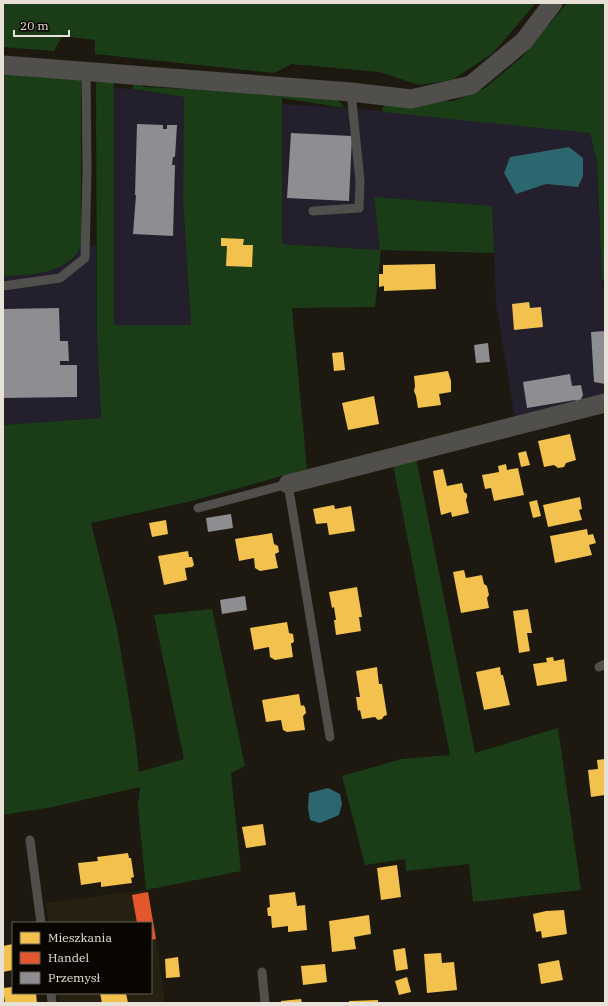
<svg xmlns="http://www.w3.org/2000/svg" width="608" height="1006" viewBox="0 0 608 1006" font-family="'IBM Plex Serif',serif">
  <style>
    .commercial { fill: #272111 }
    .industrial { fill: #231f2c }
    .green { fill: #1a3d17 }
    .water { fill: #2c666f }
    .homes { fill: #f2c14e }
    .shops { fill: #e4572e }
    .industry { fill: #8d8d92 }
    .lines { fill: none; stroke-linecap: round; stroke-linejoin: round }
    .service { stroke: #514f4b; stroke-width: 9 }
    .minor { stroke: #514f4b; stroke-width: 19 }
  </style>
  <rect width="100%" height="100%" fill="#1d1911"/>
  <path class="commercial" d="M146,890L156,939L165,1003H60L58,993H151V923H49L46,903Z"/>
  <path class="industrial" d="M114,87L184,97L183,200L191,326L114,325Z
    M282,104L362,109L590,133L597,162L602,280L605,292V394L515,418L496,304L492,206L374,197L380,250L282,244Z
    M81,246H96L97,333L101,418L3,425V276L40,274L74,259Z"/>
  <path class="green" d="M3,3H536L493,53L452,80L419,85L380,72L291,64L274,73L95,54V40L62,36L54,51L3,47Z
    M567,3H605V280H602L597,162L590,133L383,112L382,108L389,101L401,102L454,101L485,88L522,57Z
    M3,61L77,74L81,81V246C79,250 76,256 72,259C52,275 27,275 3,276Z
    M98,74L114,78V325H191L183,200L184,97L132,89L136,79L142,77L143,87L328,95L341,103L344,108L282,98V244L380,250L374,197L492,206L494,253L381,250L375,307L292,308L307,469L192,501L91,523L117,629L135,736L139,772L184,759L154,615L212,609L245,766L231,773L241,871L146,890L138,806L140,787L52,807L3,815V425L101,418L97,333L96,83Z
    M416,458L475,753L558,728L581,890L473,902L469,864L406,871L405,859L365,865L342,776L402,759L450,755L393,464Z"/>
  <path class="water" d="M569,147L583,158V176L578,187L546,184L516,194L504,173L510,157Z
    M328,788L340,794L342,804L339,815L320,823L310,820L308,808L309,793Z"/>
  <path class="homes" d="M221,238L244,239L243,245H253L252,267L226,266L227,246H221Z
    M435,264L436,289L384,291V286L379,287V274H383V265Z
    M529,302L530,308L541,307L543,327L514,330L512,304Z
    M343,352L345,370L334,371L332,353Z
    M448,371L451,381V392L439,394L441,405L418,408L416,396L414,391L415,386L414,376Z
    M374,396L379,424L348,430L342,403Z
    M570,434L576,460L566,463L564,467L558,468L554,465L544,467L538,441Z
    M526,451L530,465L521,467L518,453Z
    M506,464L507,470L518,468L524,495L494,501L491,488L485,489L482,475L499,472L498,466Z
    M443,469L447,486L462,483L464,492L467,494V497L466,500L469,513L452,517L451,512L441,515L433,471Z
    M580,497L582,509L579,510L582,520L548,527L543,505Z
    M537,500L541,516L533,518L529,502Z
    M334,505L335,509L351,506L355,531L329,535L327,523L316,524L313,509Z
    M166,520L168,534L152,537L149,523Z
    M587,529L588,535L593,534L596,543L589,545L592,555L555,563L550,536Z
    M272,533L274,544L278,546L279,552L275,554L278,568L260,571L255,568L254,558L239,561L235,539Z
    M188,551L189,557H192L194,565L192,567L185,568L187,580L164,585L158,556Z
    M464,570L466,578L482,575L484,584L487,586L489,595L487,598L489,608L461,613L453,572Z
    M357,587L362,617H359L361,631L336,635L334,620H336L334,607L332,608L329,592Z
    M528,609L532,633H527L530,651L519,653L513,611Z
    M287,622L289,633L293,634L294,641L293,643H291L293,657L275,660L270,657L269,647L254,650L250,628Z
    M553,657L554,661L564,659L567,681L537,686L533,664L547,662L546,658Z
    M377,667L379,684H382L387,715L384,716L382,719L378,720L375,717L362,719L360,710L358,711L356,697H360L356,671Z
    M500,667L501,675H503L510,705L484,710L476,672Z
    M299,694L301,706L303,705L305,707L306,713L303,716L305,730L287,732L283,730L281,720L266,722L262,700Z
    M605,759V795L591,797L588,770L598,769L597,760Z
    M263,824L266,845L246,848L242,827Z
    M128,853L129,858H131L134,877L131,878L132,883L101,887V882L81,885L78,863L98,861L97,857Z
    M397,865L401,897L381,900L377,868Z
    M295,892L297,906L305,905L307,930L288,932V926L272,928L271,916H268L267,908L270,907L269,895Z
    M564,910L567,934L542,938L541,931L536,932L533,914L546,911Z
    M369,915L371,934L354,937L356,949L332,952L329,921Z
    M13,944V970L3,972V946Z
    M405,948L408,969L396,971L393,950Z
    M441,953L442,963L454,962L457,990L427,993L424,954Z
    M178,957L180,977L166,978L165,959Z
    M559,960L563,980L541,984L538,964Z
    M325,964L327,982L303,985L301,966Z
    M407,977L411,992L399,995L395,981Z
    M13,987V993H36L37,1003H5L3,988Z
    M100,993H126L128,1003H102Z
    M301,999L302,1003H281V1001Z
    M378,1000V1003H349V1001Z"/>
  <path class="shops" d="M148,892L156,939L151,940V923H137L132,895Z"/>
  <path class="industry" d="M137,124L163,125V129H167V125H177L175,157H173L172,165H175L173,236L133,234L136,195H135Z
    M291,133L352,136L349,201L287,198Z
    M59,308L60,341H68L69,361H60V365H77V397L3,398V309Z
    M605,331V384L594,382L591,332Z
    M488,343L490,362L476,363L474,345Z
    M570,374L572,386L581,385L583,395L579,404L575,400L527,408L523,382Z
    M231,514L233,528L208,532L206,518Z
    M245,596L247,610L222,614L220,600Z"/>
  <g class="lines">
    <path class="service" d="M313,211L359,208L360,181L351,92
      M3,286L60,278L85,258L87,171L86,71
      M198,508L288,484L330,737
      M599,667L605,664
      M30,840L41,923
      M262,972L265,1003
      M51,993L52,1003"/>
    <path class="minor" d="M3,65L351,92L411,99L471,85L524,41L553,3
      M288,484L605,403"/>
  </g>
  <rect width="608" height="1006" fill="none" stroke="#e7e1d7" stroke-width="8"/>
  <rect x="12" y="922" width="140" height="72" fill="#090602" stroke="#625e57"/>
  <rect x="20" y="932" width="20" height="12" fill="#f2c14e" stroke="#625e57"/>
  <text x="48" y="942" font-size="12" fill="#e7e1d7">Mieszkania</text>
  <rect x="20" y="952" width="20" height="12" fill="#e4572e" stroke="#625e57"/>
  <text x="48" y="962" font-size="12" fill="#e7e1d7">Handel</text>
  <rect x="20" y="972" width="20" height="12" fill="#8d8d92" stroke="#625e57"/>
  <text x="48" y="982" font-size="12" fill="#e7e1d7">Przemysł</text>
  <path d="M14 30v6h55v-6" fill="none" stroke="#e7e1d7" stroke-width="2"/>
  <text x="20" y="30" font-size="12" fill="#e7e1d7" stroke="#090602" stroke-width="3" paint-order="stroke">20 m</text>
</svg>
